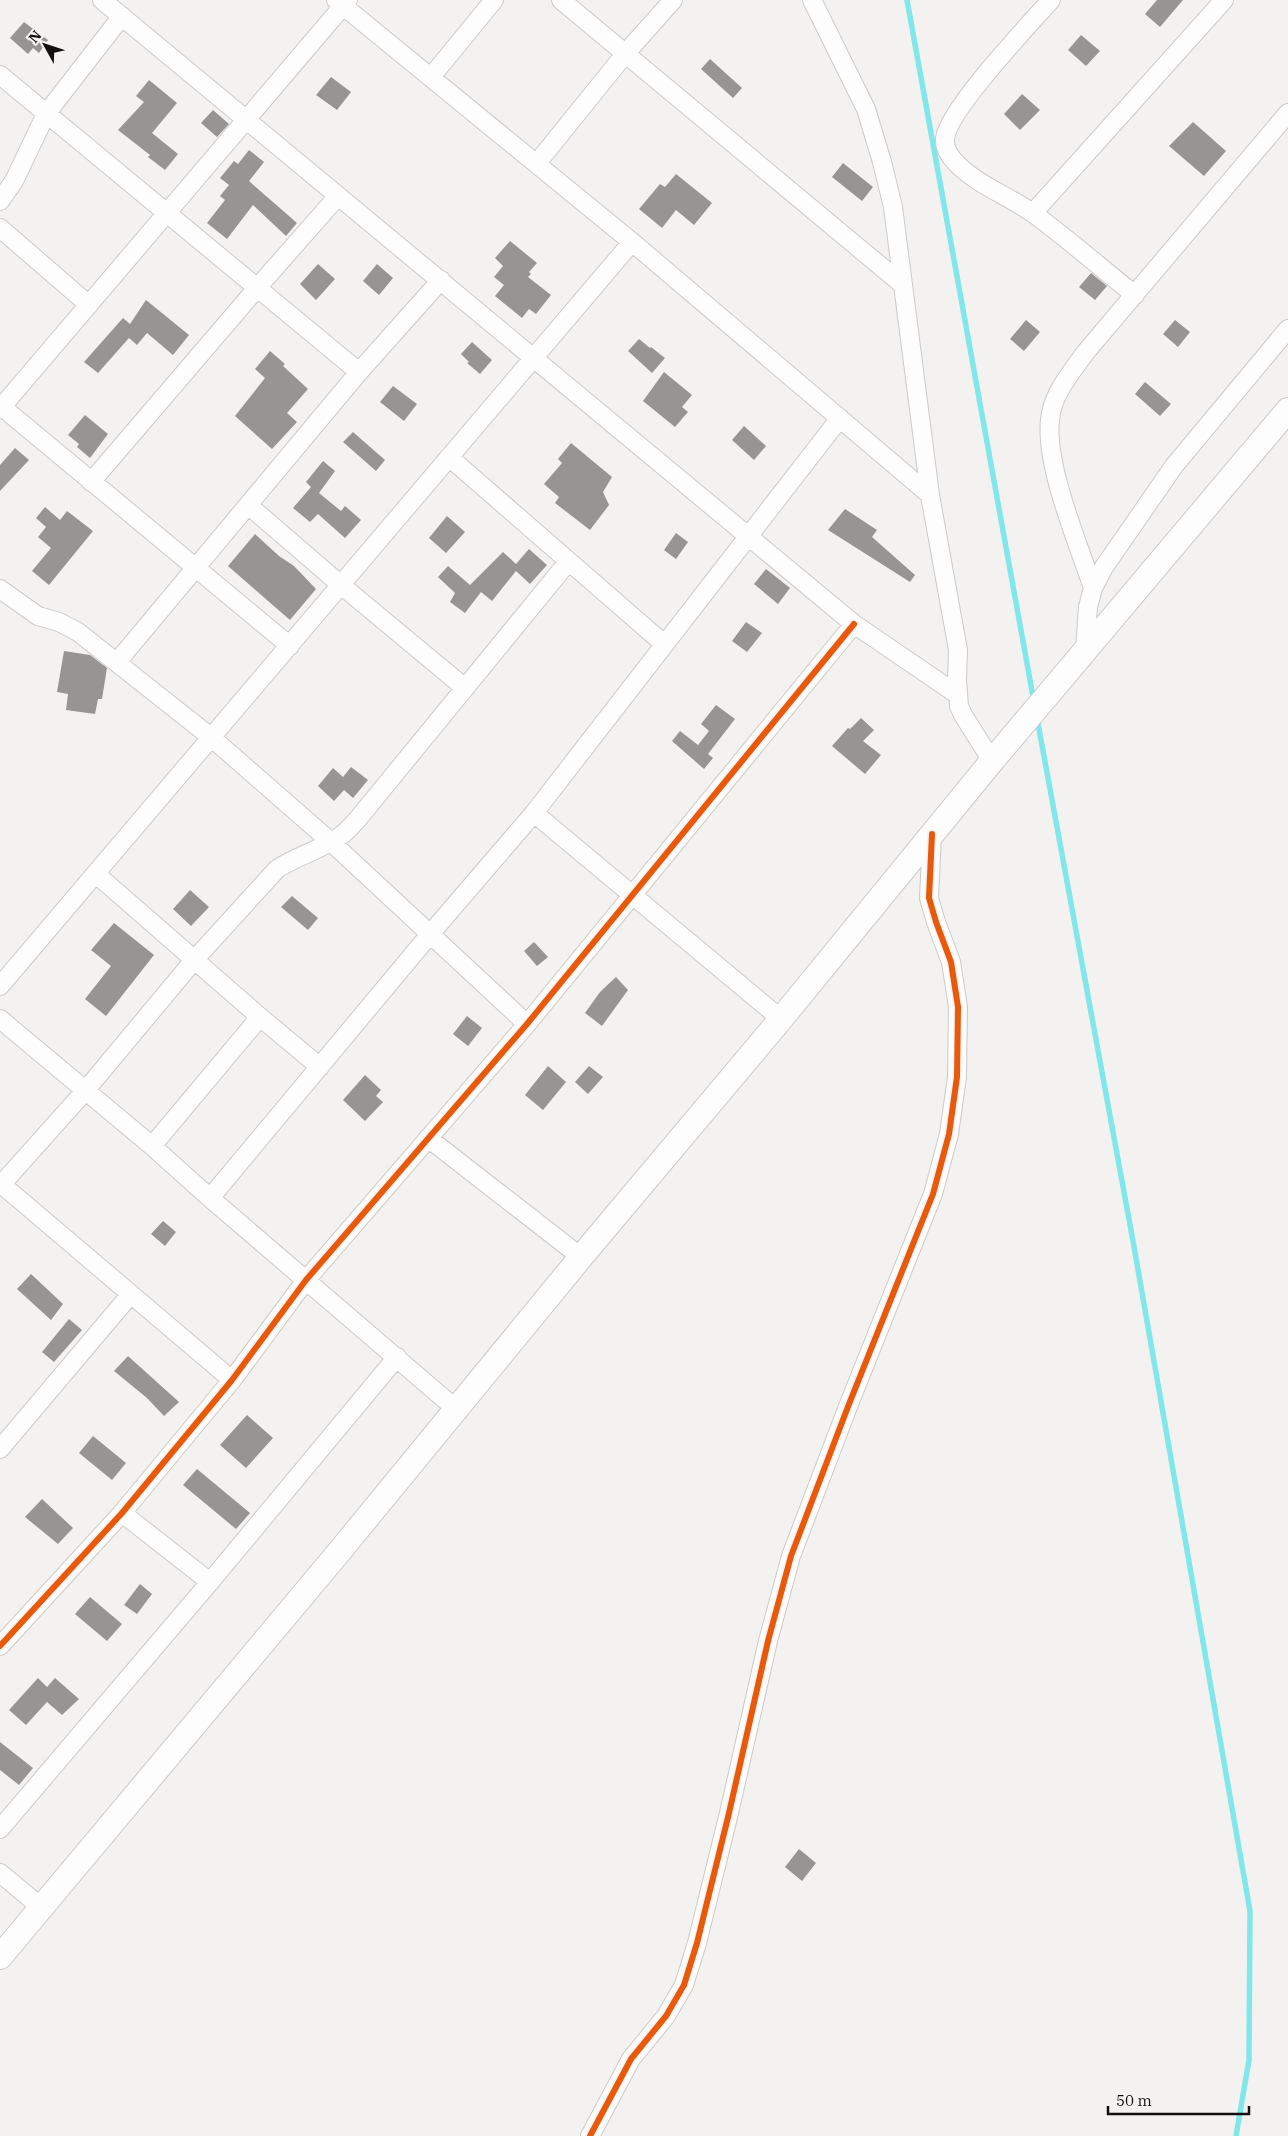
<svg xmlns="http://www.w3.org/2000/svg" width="1288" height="2136" viewBox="0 0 1288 2136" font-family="'IBM Plex Serif',serif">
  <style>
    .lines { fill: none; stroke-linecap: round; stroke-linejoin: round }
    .stream { stroke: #81e7eb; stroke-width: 5.5 }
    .building { fill: #969594 }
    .street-casing { stroke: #cbcac9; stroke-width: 20 }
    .secondary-casing { stroke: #cbcac9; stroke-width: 26 }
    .street { stroke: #fdfdfd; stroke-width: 18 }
    .secondary { stroke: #fdfdfd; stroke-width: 24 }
    .cycleway-casing { stroke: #f5f2f0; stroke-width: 9 }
    .cycleway { stroke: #e8590c; stroke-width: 6 }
  </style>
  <rect width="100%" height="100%" fill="#f4f2f1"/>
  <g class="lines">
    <path class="stream" d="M907,0L1034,702
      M1037,718L1133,1241L1250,1911L1249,2060L1236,2136"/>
  </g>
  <path class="building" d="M1157,0H1183L1160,27L1145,14Z
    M24,22L48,40L39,53L33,48L28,54L10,38Z
    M1081,35L1100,51L1086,66L1068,50Z
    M710,59L742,88L733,98L701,69Z
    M331,77L351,92L337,110L316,95Z
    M149,80L177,103L152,133L178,154L165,170L148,157L150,155L118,130L144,102L136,96Z
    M1022,94L1040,110L1020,130L1004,114Z
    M213,110L229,124L217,137L201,123Z
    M1193,122L1226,151L1204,176L1169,146Z
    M249,150L264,162L249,181L297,223L286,236L253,205L227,239L207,223L225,200L220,196L229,185L220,178L234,161L238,164Z
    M843,163L873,187L862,201L832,177Z
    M676,174L712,203L694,225L676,210L662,228L639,209L660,184L665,187Z
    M510,241L537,263L529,272L531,274L528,277L551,295L536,314L529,309L522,318L495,296L504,285L494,277L503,266L495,258Z
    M318,264L335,279L316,300L300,284Z
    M377,264L393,278L379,295L363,281Z
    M1091,273L1107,286L1095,300L1079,287Z
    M146,300L189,335L173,355L147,333L137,345L129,338L98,373L84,362L123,318L130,324Z
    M1026,320L1040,332L1024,351L1010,339Z
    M1175,320L1190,332L1178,347L1163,334Z
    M639,339L650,348L651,347L665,358L652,373L628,351Z
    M472,342L492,360L480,374L467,363L469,362L461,354Z
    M270,351L285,364L283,366L308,389L287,413L297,422L272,449L235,416L265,378L255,369Z
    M664,372L692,395L682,407L688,412L675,427L643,401Z
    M1145,382L1171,404L1160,416L1135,394Z
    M393,386L417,404L404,421L380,402Z
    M85,415L108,434L90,458L77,447L79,444L68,435Z
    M744,426L766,446L754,460L732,440Z
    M353,432L385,460L376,471L343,442Z
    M571,443L612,477L603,492L609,505L590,530L555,503L559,497L544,484L562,463L558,459Z
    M15,448L29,460L0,491V465Z
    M323,461L335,471L319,493L341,511L345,506L361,520L345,538L318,514L310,522L293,508L311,487L306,482Z
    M45,507L60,520L67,511L93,531L49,585L32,571L51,548L38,537L46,527L36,518Z
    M845,509L877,530L872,537L915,575L910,582L828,530Z
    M447,516L465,532L446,553L429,538Z
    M676,533L688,542L676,559L664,550Z
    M255,534L279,556L294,566L316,589L290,620L228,566Z
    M529,549L547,565L530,584L516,571L492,601L481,592L465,613L450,602L455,593L438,577L448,566L470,585L503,552L516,564Z
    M766,569L790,588L778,604L754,584Z
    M746,622L762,633L747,652L732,641Z
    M64,651L90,655L107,668L102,699H98L95,714L66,710L68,694L57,692Z
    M716,705L735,719L708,754L713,758L704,769L672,741L680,731L698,745L709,731L701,724Z
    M861,718L874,730L863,741L881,755L865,774L832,746L848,728L850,729Z
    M351,767L368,780L353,798L344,790L334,801L318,786L333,768L343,777Z
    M190,890L209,907L191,926L173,909Z
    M292,896L318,918L308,930L281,907Z
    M114,923L154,955L106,1016L85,999L111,966L91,950Z
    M534,942L548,957L537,966L524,951Z
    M616,977L628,990L602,1026L585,1013L600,992Z
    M467,1016L482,1028L468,1046L453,1034Z
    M548,1066L566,1082L543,1110L525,1095Z
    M589,1066L603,1077L588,1094L575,1082Z
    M365,1075L381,1090L376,1096L383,1102L365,1121L343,1100Z
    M163,1221L176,1232L165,1246L151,1234Z
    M31,1274L63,1304L51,1320L17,1289Z
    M69,1319L82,1330L54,1362L42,1352Z
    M128,1356L179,1402L164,1416L147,1398L114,1371Z
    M247,1415L273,1438L246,1468L220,1445Z
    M93,1436L126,1463L112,1480L79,1453Z
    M197,1469L250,1513L236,1529L183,1485Z
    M42,1499L73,1528L58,1544L25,1517Z
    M140,1584L152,1594L137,1614L124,1605Z
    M90,1597L122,1624L107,1641L75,1614Z
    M38,1678L47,1687L55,1678L79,1699L62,1715L47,1702L26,1725L9,1710Z
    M0,1742L33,1768L19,1785L0,1770Z
    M799,1849L816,1863L802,1881L785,1867Z"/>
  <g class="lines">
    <g class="street-casing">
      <path id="street" d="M102,0L854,624L958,695
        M336,0L632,242L930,495
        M561,0L902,284
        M812,0L866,109L882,162L893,207L930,495L958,650L957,680L959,706L963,715L992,761
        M1051,0C1028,26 949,109 945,138C944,148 950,157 957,164C979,186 1009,196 1034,214C1068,239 1101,268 1135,295
        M0,75L359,372
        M431,77L494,0
        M537,163L625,54L673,0
        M0,201L14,181L46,114L122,16
        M1033,213L1224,0
        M0,228L89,305
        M2,407L290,646
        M0,409L348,0
        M449,457L664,644
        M91,482L257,288L338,196
        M248,505L341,585L465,688
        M1093,588C1078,543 1045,466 1050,420C1052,394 1071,373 1085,353L1288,113
        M0,589L38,616L59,622L78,632L212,738L331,842L527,1024
        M1085,650L1088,607L1093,588L1104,567L1174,466L1288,329
        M117,662L359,372L441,280
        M534,813L781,1019
        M96,874L260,1017L320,1067
        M0,986L632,242
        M0,1019L152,1146L210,1198L456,1409
        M428,1138L581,1257
        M152,1146L260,1017
        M0,1183L232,1380
        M0,1186L85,1091L195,959L277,869C298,855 324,849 343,834C348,830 352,825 357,820L568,562
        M210,1198L431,933L534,813L840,418
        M0,1449L130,1295
        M122,1513L210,1582
        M0,1646L122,1513L232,1380L306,1280L527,1024L854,624
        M0,1829L210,1582L397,1357
        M0,1873L41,1907
        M590,2136L631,2059L666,2016L684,1985L697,1943L729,1813L768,1641L791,1556L849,1404L933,1194L949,1134L957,1077L958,1007L951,962L936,922L929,898L932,834"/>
    </g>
    <g class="secondary-casing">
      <path id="secondary" d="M0,1957L339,1552L581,1257L781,1019L992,761L1288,410"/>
    </g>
    <use href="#street" class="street"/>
    <use href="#secondary" class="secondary"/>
    <g class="cycleway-casing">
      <path id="cycleway" d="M0,1646L122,1513L232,1380L306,1280L527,1024L854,624
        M590,2136L631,2059L666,2016L684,1985L697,1943L729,1813L768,1641L791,1556L849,1404L933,1194L949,1134L957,1077L958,1007L951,962L936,922L929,898L932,834"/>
    </g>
    <use href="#cycleway" class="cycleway"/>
  </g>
  <g transform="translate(45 45) rotate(310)" stroke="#f5f2f0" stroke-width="4" paint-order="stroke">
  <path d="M0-4L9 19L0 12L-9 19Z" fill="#110f0f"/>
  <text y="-8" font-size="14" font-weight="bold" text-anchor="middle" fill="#110f0f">N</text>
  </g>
  <path d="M1108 2106v8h141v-8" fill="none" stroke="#110f0f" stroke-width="2.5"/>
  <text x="1116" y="2106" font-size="15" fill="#110f0f" stroke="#f5f2f0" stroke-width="4" paint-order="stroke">50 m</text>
</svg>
